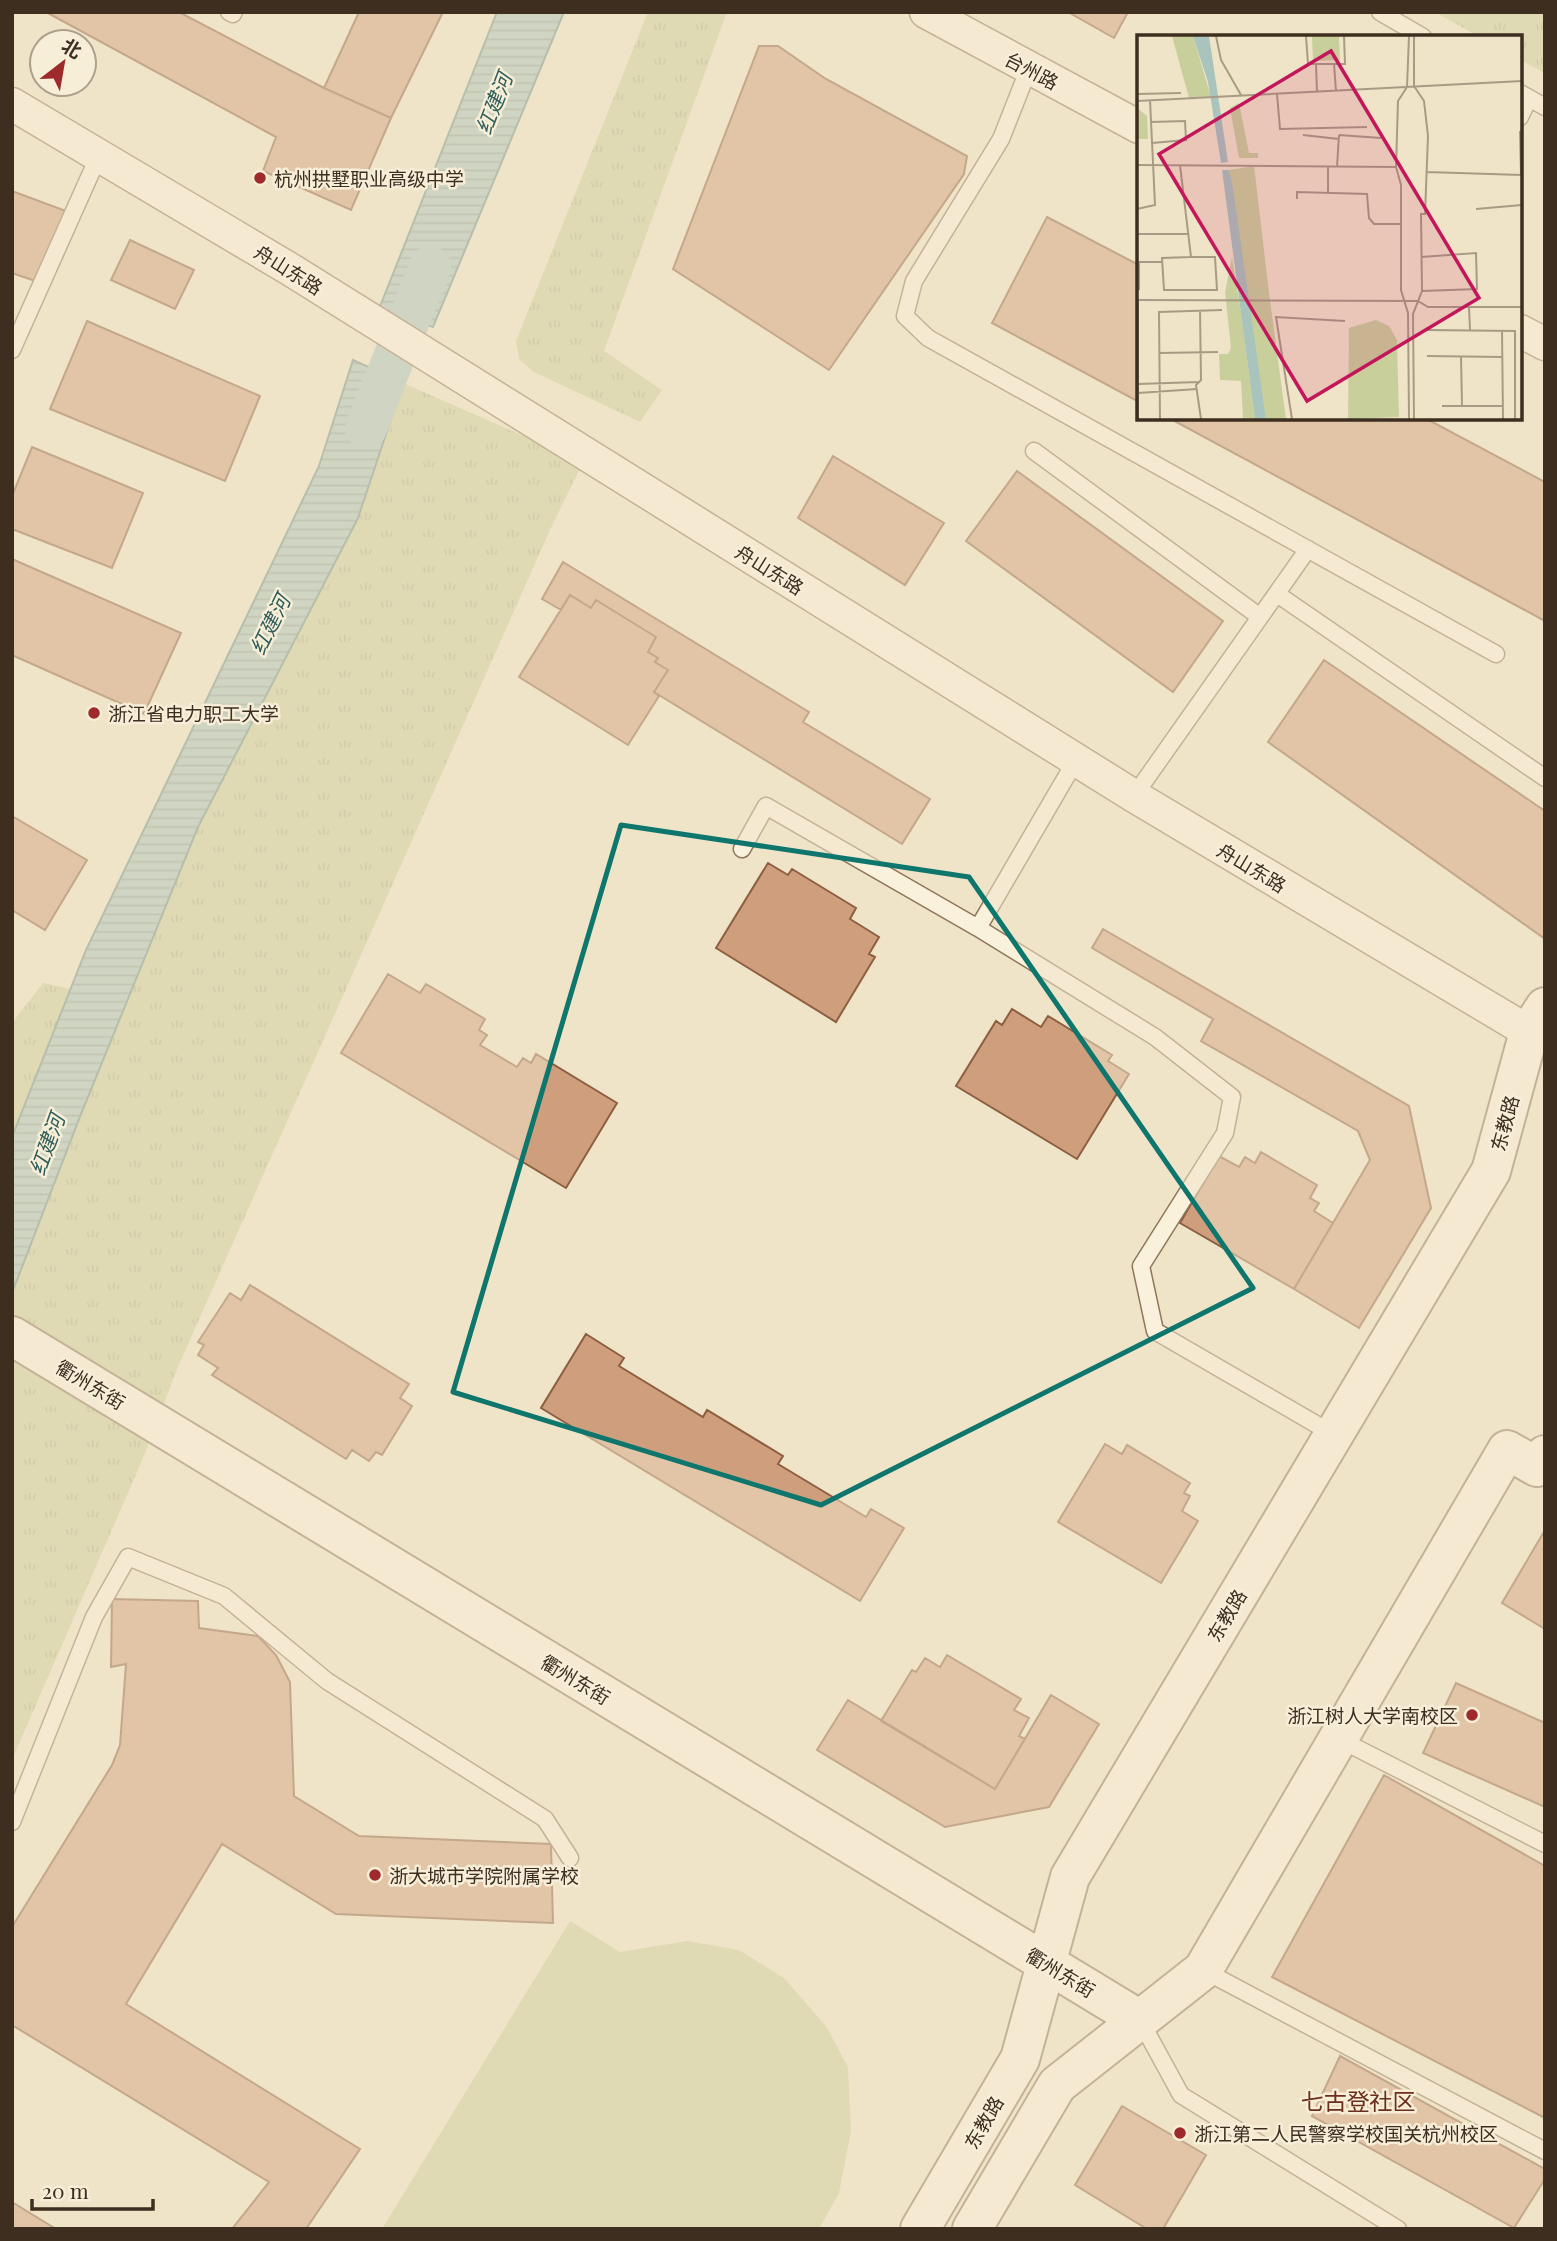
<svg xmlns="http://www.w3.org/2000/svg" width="1557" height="2241" viewBox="0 0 1557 2241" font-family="'Playfair Display','Noto Sans SC',serif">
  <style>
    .grass { fill: url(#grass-tufts) }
    .garden { fill: #c9cf9b }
    .water { fill: url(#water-rules); stroke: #6f938a; stroke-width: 2 }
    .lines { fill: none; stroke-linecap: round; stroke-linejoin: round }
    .canal { stroke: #a9c4bc; stroke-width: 42 }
    .building { fill: #cf9f7d; stroke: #8d5f41; stroke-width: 2 }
    .service-casing { stroke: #8d765c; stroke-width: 19 }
    .minor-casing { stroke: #8d765c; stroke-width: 35 }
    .tertiary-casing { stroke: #8d765c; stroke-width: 42 }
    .service { stroke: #faf1dc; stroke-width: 16 }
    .minor { stroke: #faf1dc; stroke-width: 32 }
    .tertiary { stroke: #faf1dc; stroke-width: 38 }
    .marked { fill: none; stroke: #0f766e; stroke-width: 5; stroke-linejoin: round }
    .poi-dot { fill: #9e2a2b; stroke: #f7eed8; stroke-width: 2.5 }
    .labels { text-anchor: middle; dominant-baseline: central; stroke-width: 5; stroke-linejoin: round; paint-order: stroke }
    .street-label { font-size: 19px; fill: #3d2e20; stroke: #f7eed8 }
    .poi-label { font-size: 19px; fill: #3d2e20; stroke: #f7eed8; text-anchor: start }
    .water-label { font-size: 21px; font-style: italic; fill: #2f5d5a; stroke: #f7eed8 }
    .quarter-label { font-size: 23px; fill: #6b2e1e; stroke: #f7eed8 }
    .inset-road { fill: none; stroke: #a89b85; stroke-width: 2 }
    .view { fill: #c2185b; fill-opacity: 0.15; stroke: #c2185b; stroke-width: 3.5 }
    .inset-edge { fill: none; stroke: #3d2e20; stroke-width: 3.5 }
  </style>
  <defs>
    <pattern id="grass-tufts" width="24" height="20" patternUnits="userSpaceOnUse" patternTransform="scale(1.75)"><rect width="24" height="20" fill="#c9cf9b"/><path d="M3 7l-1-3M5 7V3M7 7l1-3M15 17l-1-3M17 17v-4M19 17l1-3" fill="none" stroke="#aeb285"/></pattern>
    <pattern id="water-rules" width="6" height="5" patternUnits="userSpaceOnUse" patternTransform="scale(1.75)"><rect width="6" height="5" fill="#a9c4bc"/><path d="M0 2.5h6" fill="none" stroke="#8ba098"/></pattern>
  </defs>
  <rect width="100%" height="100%" fill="#f0e4c8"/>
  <path class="grass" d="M648,12H727L604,351L662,390L640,422L534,372L519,359L516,341Z
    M1435,12H1545V73L1520,60V37H1479Z
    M403,383L583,462L550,530L177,1369L144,1456L12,1760V1293L79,1119L198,827L358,518Z
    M43,983L71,989L12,1137V1023Z"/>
  <path class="garden" d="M570,1921L620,1952L687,1941L739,1950L784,1978L826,2026L848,2067L851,2131L839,2193L819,2229H382Z"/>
  <path class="water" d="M497,12H564L433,327L379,309Z
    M353,360L403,383L358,518L198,827L79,1119L12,1293V1137L86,950L319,466Z"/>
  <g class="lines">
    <path class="canal" d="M366,428L430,267"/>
  </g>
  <path class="building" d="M46,12H179L324,88L391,118L351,210L263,171L276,137Z
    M359,12H443L391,118L324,88Z
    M1068,12H1128L1114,38Z
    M759,46H778L826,79L967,156L964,174L829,370L673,269Z
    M12,191L66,211L38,282L12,273Z
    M1047,217L1139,265V402L992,323Z
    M130,240L194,270L175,309L111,280Z
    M87,321L260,396L225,481L50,409Z
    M1169,418H1425L1545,482V621Z
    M32,447L143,493L112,568L12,529V496Z
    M833,456L944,523L905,585L798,518Z
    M1017,471L1223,621L1173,692L966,541Z
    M12,559L181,633L144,714L12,655Z
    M563,562L809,712L803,722L930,799L902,844L654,692L668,670L655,662L658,658L648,652L656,637L596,600L591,608L570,595L561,610L542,599Z
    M570,595L591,608L596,600L656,637L648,652L658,658L655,662L668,670L654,692L659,696L628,745L519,677Z
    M1324,660L1545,811V939L1268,742Z
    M12,816L87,860L45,930L12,910Z
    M768,863L788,875L792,869L856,908L850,919L879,937L869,954L875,957L836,1022L716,948Z
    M1103,929L1409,1106L1431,1208L1359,1328L1294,1289L1370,1160L1358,1131L1201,1041L1213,1019L1092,948Z
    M388,974L420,993L426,984L485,1019L479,1030L487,1035L480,1045L517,1067L523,1058L531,1063L536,1054L617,1103L566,1188L341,1053Z
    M1012,1009L1041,1027L1048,1016L1112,1055L1108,1061L1129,1074L1077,1159L956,1086L996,1021L1002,1025Z
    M1261,1152L1317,1185L1310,1198L1319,1203L1314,1211L1333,1223L1294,1289L1180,1223L1219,1156L1239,1167L1245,1157L1255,1163Z
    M250,1285L409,1384L400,1398L412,1406L382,1455L376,1452L369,1461L352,1450L346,1459L212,1375L218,1368L198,1355L204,1345L198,1342L230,1293L241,1300Z
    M586,1334L624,1358L619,1366L703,1417L707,1410L783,1456L778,1464L866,1517L871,1509L904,1528L860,1601L541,1408Z
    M1105,1444L1122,1454L1127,1445L1190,1483L1184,1493L1190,1496L1182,1511L1198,1521L1161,1583L1058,1522Z
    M1545,1530V1629L1502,1603Z
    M112,1599L198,1601L199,1628L258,1636L276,1655L290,1682L294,1796L359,1836L551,1844L553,1923L336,1914L222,1844L126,2004L360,2149L306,2229H232L269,2182L12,2025V1927L112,1765L120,1745L126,1664L111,1667Z
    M947,1655L1021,1699L1014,1710L1029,1718L1019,1736L1025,1739L995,1789L881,1721L912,1670L916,1672L925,1658L940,1667Z
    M1456,1683L1545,1723V1807L1423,1753Z
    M1051,1695L1099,1724L1049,1807L945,1827L817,1750L848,1700L995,1789Z
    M1384,1775L1545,1866V2118L1272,1977Z
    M1340,2056L1545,2169V2179L1514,2228L1312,2116Z
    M1122,2106L1206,2155L1163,2229H1147L1075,2185Z
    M12,2202L56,2229H12Z"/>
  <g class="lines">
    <g class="service-casing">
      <path id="service" d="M229,12L233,14L234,12
        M1380,12L1423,37
        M1029,68L1001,139L914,281L905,316L928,338L1496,654
        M1520,93L1545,107
        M1520,117L1529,98
        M12,350L99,155
        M1034,451L1260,617
        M1277,594L1545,778
        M1134,796L1308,549
        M742,849L766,806L978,928L1155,1037L1232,1097L1225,1133L1141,1266L1155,1331L1333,1434
        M978,928L1076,760
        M1337,1738L1545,1844
        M12,1822L94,1617L128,1557L224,1596L327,1681L545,1819L570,1858
        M1203,1970L1545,2151
        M1140,2020L1181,2095L1398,2229"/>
    </g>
    <g class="minor-casing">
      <path id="minor" d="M926,12L1139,127
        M12,104L288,268L1134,796L1529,1032
        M1520,331L1545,344"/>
    </g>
    <g class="tertiary-casing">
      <path id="tertiary" d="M12,1336L1140,2020
        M920,2229L1020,2059L1070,1877L1491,1171L1529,1032L1545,1007
        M972,2229L1057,2085L1203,1970L1507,1450L1537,1467L1545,1455"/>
    </g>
    <use href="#service" class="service"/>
    <use href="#minor" class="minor"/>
    <use href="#tertiary" class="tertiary"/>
  </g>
  <path d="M0 0H1557V2241H0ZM621,825L969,877L1253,1288L821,1505L453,1392Z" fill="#f0e4c8" fill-opacity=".55" fill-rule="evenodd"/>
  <path class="marked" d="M621,825L969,877L1253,1288L821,1505L453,1392Z"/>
  <g class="poi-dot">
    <circle cx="260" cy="178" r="7"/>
    <circle cx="94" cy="713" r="7"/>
    <circle cx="1472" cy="1715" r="7"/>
    <circle cx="375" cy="1875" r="7"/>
    <circle cx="1180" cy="2133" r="7"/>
  </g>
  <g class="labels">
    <g class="street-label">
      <text transform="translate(1032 70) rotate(28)">台州路</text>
      <text transform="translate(289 269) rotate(32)">舟山东路</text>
      <text transform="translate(770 569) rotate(32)">舟山东路</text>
      <text transform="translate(1252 867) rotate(31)">舟山东路</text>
      <text transform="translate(1504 1123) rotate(-75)">东教路</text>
      <text transform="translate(91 1384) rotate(31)">衢州东街</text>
      <text transform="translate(1226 1615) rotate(-59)">东教路</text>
      <text transform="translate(576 1679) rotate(31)">衢州东街</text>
      <text transform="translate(1061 1972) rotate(31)">衢州东街</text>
      <text transform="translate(983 2122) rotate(-60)">东教路</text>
    </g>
    <g class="poi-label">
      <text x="274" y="178">杭州拱墅职业高级中学</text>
      <text x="108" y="713">浙江省电力职工大学</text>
      <text x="1458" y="1715" text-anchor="end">浙江树人大学南校区</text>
      <text x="389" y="1875">浙大城市学院附属学校</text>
      <text x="1194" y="2133">浙江第二人民警察学校国关杭州校区</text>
    </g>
    <g class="water-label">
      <text transform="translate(493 103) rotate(-69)">红建河</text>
      <text transform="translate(269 624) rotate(-64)">红建河</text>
      <text transform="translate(46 1144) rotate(-70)">红建河</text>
    </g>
    <g class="quarter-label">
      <text x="1358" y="2100">七古登社区</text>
    </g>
  </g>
  <g transform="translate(1137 35)">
    <rect width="385" height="385" fill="#f0e4c8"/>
    <path d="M35,1H56L74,62L52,63ZM175,1H202L203,25L176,26ZM102,68L112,118H121V123H102L93,73ZM117,131L132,258L149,384H129L99,197L92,135ZM95,223L105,284L118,384H106L104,346L83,345L82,319H91L94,313L88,257Z" fill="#c9cf9b"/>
    <path d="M0,73L10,81L11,104H0ZM239,285L252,291L260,305L262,382L211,384L212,293Z" fill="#c9cf9b"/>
    <path d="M56,1H72L91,127L84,128L71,47ZM85,135H92L96,153L129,384H118Z" fill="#a9c4bc"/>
    <path class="inset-road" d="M79,1L84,25L104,60M169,1L171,29H208L207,1M179,29L180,57M197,29L199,56M0,59L44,58M140,59L143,94L230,92M0,66L385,46M14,87L48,86L49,105L15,108M383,96L384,140M166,100L202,104M202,100L244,103M0,130L259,132M43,130L54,222H78L80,255H27L25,223L54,222M191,132V157M200,132L202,100M290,137L385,140M160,164V157L230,159L232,183L237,189H264M0,174L18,170L13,65M339,174L385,170M0,199H52M284,222L339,218L340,254L285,256M0,227H25M2,227V255M0,265L281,266L291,272H385M1,265V384M332,272L333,295M63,275L64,345L59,350L64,384M290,295L378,296V384M365,295L366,384M22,318L81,317M290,321L365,322M324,321L325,371M1,349L62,347M1,358L60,354M305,371H365M23,384L22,277L85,275M155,384L139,282L208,286M272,384L271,278L264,255V150L259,132L261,66L270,52L272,1M277,384L276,279L285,256L284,179H288L291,101L287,66L277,51V1"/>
    <path class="view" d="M194,16L342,263L170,366L22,119Z"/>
    <rect width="385" height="385" class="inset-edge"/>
  </g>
  <rect width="1557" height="2241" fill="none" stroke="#3d2e20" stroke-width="28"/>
  <g transform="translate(63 63) rotate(31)"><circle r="33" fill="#f7eed8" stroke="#ada18e" stroke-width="2"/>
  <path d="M0-5L12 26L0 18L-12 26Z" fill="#9e2a2b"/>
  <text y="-10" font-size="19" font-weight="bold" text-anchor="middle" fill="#3d2e20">北</text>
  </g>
  <path d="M32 2199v10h121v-10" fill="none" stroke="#3d2e20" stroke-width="3.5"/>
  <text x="42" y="2199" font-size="21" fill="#3d2e20" stroke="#f7eed8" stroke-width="5" paint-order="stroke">20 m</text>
</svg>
